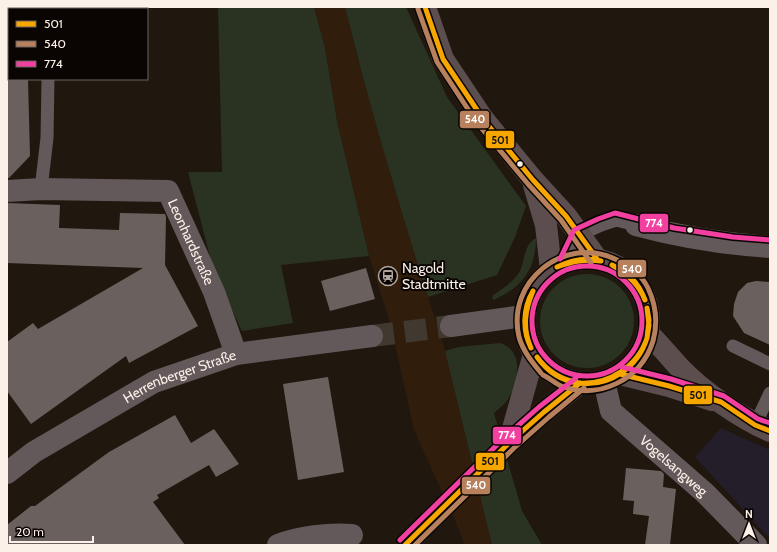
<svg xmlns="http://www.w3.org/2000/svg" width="777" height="552" viewBox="0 0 777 552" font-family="Cabin,sans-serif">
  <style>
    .commercial { fill: #241d2a }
    .built { fill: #301d0b }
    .green { fill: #2a3322 }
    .building { fill: #6a615f }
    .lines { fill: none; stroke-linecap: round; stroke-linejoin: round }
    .minor-tunnel { stroke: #413830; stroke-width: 22; stroke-dasharray: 22 11; stroke-linecap: butt }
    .primary-tunnel { stroke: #413830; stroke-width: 22; stroke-dasharray: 22 11; stroke-linecap: butt }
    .service { stroke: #63585a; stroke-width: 13 }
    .minor { stroke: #63585a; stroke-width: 22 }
    .primary { stroke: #5c4e4e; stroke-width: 22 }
    .bus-1-casing { stroke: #0a0502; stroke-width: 8 }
    .bus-2-casing { stroke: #0a0502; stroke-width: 8 }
    .bus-3-casing { stroke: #0a0502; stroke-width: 8 }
    .bus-1 { stroke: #f7a600; stroke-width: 5 }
    .bus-2 { stroke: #b6815c; stroke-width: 5 }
    .bus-3 { stroke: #f240a1; stroke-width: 5 }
    .bus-dot { fill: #fcf1e8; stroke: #0a0502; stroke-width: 1.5 }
    .labels { text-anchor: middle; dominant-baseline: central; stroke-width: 4; stroke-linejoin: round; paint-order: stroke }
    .street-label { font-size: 14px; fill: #fcf1e8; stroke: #0a0502 }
    .poi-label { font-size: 14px; fill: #fcf1e8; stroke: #0a0502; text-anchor: start }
    .line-badge { stroke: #0a0502; stroke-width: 1.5 }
    .badge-label { font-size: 11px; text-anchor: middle; font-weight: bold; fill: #fff }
    .pale-badge-label { font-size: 11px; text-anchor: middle; font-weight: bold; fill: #111 }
  </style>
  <rect width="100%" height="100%" fill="#20170f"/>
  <path class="commercial" d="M721,428L770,450V539L695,457Z"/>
  <path class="built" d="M314,7H345L356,52L397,197L445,351L492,545H464L461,534L414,430L391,326L369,256L337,121L325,48Z"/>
  <path class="green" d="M218,7H314L325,48L337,121L369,256L281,265L293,323L242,331L214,272L188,172H222Z
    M345,7H406L447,97L526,206L515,237L497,275L428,297C398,201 369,105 345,7Z
    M536,238C536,269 522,288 493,300L492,296C502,289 514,282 520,271C525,260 524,244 536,238Z
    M540 321a47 47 0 1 1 94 0a47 47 0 1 1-94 0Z
    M500,343C526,351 518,385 506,402C503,406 498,409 494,413L522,511L542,545H492L445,351L459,347Z"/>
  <path class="building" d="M7,79H28L30,156L9,178H7Z
    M7,203L60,205L59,228L119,230L120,213L165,214L166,217L165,265L198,326L129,363L126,356L31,424L7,391V342L33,323L38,329L143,268L7,263Z
    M366,268L375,299L330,311L321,281Z
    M756,281L770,282V345L744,333L733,316L734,304L738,292L747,283Z
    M328,377L344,472L298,480L283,384Z
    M175,415L191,443L214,429L239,464L216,477L209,465L157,495L159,498L153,502L185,545H7V525L31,506H35L109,452Z
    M626,468L661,471L664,474L663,487L676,489L670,545H645L649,516L633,514L634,501L623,500Z"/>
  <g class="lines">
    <path class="minor-tunnel" d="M372,336L451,326"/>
    <path class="primary-tunnel" d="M405,545L509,443"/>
    <path class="service" d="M46,7V9
      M41,189L47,138L48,79
      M566,262L579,235L601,225L616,220L636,225
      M733,346L770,364
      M755,425L770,393"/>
    <g class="minor">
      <path id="s1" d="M7,191L41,189L168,191L214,292L236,354"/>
      <path d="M636,225C681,237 724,244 770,247"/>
      <path d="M451,326L524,316"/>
      <path id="s2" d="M604,381L611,411L705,493L756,545"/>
      <path id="s3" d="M7,473L34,452L154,382L236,354L372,336"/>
      <path d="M278,545C299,537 329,533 352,535"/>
    </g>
    <path class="primary" d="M425,7L443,59L483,119L533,180L566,216L597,259
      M534,185L546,225L551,270
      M525 321a62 62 0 1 1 124 0a62 62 0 1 1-124 0Z
      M648,333C659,344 669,356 679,367C703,392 739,417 770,431
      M620,374L669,386L712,400
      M509,443L544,412L580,383
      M509,443L534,354"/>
    <g class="bus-1-casing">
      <path id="bus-1" d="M425,7L443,59L483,119L533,180L566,216L597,259
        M612,265C628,271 639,284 645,300
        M612,265C626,273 639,284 645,300
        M557,267C571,260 586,257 601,261
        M557,267C573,261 585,259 601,261
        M647,338L649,325L647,308
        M647,338L649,320L647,308
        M531,348C522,330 523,308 533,291
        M531,348C522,328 525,310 533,291
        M537,357C547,371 562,380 579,383
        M537,357C547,371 561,381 579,383
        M620,374L669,386L721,402L755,425L770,431
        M579,383C609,385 638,366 647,338
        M579,383C610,387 638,367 647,338
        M405,545L509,443L544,412L580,383"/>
    </g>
    <g class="bus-2-casing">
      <path id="bus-2" d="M418,9L437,62L477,123L528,184L561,220L591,263
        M541,373C532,362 523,351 519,337C506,282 563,235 615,259C629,265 641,274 648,288C656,305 658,323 653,341C641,380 599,400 561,386C555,383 549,378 543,375
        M415,545L514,448L549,417L584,388"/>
    </g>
    <g class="bus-3-casing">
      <path id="bus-3" d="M560,259L574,230L598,219L615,213L674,228L733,237L770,240
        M532 321a55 55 0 1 1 110 0a55 55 0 1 1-110 0Z
        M622,367L671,379L724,396L758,419L770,423
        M400,540L504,438L539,407L576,378"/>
    </g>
    <use href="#bus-1" class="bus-1"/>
    <use href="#bus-2" class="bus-2"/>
    <use href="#bus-3" class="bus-3"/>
  </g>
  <defs>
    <g id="station-ring" transform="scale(1)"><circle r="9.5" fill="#0a0502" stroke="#afa59c" stroke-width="1.5"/><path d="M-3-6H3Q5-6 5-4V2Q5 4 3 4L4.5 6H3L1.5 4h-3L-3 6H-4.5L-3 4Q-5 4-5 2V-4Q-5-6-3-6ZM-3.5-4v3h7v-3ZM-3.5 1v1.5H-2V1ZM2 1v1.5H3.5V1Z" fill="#afa59c"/></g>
  </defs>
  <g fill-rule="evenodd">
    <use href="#station-ring" x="388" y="276"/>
  </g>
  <g class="bus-dot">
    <circle cx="520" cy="164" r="3.5"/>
    <circle cx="690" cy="230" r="3.5"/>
  </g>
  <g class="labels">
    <g class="street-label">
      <text stroke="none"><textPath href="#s1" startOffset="217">Leonhardstraße</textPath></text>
      <text stroke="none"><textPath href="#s3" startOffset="199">Herrenberger Straße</textPath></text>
      <text stroke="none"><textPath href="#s2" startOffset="114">Vogelsangweg</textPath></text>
    </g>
    <g class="poi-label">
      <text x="402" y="268">Nagold<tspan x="402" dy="16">Stadtmitte</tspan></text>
    </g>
  </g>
  <g class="line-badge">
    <rect x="459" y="110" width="31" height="19" rx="4" fill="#b6815c"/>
    <rect x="485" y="130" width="30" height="19" rx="4" fill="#f7a600"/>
    <rect x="639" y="213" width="30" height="20" rx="4" fill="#f240a1"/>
    <rect x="617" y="259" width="30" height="19" rx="4" fill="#b6815c"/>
    <rect x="683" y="385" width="30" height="20" rx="4" fill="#f7a600"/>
    <rect x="492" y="426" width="30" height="19" rx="4" fill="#f240a1"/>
    <rect x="475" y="452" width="30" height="19" rx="4" fill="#f7a600"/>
    <rect x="461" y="476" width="30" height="19" rx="4" fill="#b6815c"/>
  </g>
  <g class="badge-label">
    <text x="475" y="123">540</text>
    <text x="654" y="227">774</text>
    <text x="632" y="273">540</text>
    <text x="507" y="439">774</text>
    <text x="476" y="489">540</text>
  </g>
  <g class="pale-badge-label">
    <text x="500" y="144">501</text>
    <text x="698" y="399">501</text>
    <text x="490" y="465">501</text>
  </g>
  <rect width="777" height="552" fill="none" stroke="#fcf1e8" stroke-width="16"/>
  <rect x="8" y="8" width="140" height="72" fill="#0a0502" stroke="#6b635e"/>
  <rect x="16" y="21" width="20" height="6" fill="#f7a600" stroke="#6b635e"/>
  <text x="44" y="28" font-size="12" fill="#fcf1e8">501</text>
  <rect x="16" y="41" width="20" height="6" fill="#b6815c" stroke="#6b635e"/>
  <text x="44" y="48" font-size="12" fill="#fcf1e8">540</text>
  <rect x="16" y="61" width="20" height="6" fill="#f240a1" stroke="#6b635e"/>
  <text x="44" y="68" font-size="12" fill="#fcf1e8">774</text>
  <g transform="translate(749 524)" stroke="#0a0502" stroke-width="3" paint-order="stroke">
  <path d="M0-3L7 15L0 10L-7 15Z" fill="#fcf1e8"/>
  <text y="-6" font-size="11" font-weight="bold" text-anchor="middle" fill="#fcf1e8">N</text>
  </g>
  <path d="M10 536v6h83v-6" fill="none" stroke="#fcf1e8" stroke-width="2"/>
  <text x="16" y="536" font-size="12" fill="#fcf1e8" stroke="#0a0502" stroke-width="3" paint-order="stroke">20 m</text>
</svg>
